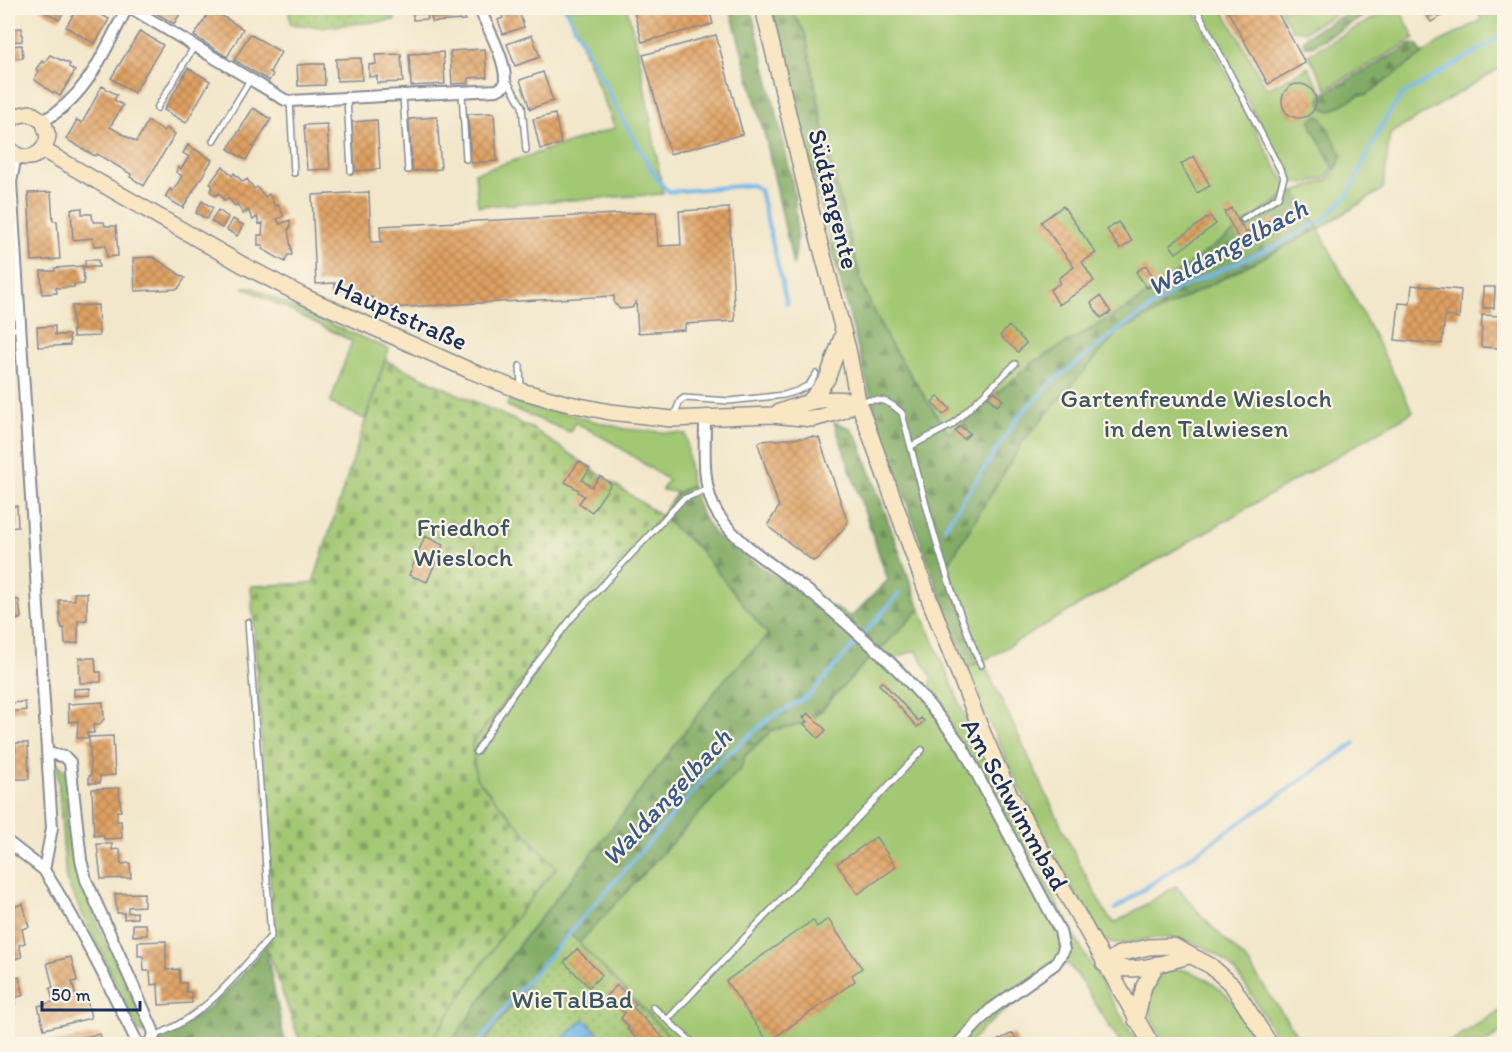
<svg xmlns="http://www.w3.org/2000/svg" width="1512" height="1052" viewBox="0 0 1512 1052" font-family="Itim,sans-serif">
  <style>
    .green { fill: #a3c873; stroke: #5f7c68; stroke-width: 1.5; fill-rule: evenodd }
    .forest { fill: url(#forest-firs); stroke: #4e6e62; stroke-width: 1.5 }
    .cemetery { fill: url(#cemetery-stones); stroke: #5f7c68; stroke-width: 1.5 }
    .park { fill: url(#park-dots); stroke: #5f7c68; stroke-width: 1.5 }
    .water { fill: url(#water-ripples); stroke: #4a74a5; stroke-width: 1.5 }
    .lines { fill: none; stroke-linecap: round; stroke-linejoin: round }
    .stream { stroke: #78b8ec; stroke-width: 4 }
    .building { fill: url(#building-cross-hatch) }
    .lane-casing { stroke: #868b94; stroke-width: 8 }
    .street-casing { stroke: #868b94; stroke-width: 14 }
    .secondary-casing { stroke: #868b94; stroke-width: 18 }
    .lane { stroke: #fff; stroke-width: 5 }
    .street { stroke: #fff; stroke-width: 10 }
    .secondary { stroke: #f9e7c3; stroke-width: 15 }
    .labels { text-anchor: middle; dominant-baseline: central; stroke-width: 4.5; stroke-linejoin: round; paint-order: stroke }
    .street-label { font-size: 26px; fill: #1b2f5e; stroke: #fcf5e5 }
    .park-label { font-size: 26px; fill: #3d5563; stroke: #fcf5e5 }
    .water-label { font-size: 27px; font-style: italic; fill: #375889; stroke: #fcf5e5 }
  </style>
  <defs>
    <pattern id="forest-firs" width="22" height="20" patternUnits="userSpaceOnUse" patternTransform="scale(1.5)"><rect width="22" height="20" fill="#82ac65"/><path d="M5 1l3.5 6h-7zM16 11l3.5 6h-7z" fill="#6a8c56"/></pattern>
    <pattern id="cemetery-stones" width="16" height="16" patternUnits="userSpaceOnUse" patternTransform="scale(1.5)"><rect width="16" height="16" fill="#a3c873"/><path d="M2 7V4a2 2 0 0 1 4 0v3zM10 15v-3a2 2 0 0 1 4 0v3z" fill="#84a362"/></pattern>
    <pattern id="park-dots" width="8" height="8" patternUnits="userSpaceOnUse" patternTransform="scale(1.5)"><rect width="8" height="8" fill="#a3c873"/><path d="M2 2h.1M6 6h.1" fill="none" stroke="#84a362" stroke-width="1.8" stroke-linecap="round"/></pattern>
    <pattern id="water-ripples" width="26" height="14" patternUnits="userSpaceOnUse" patternTransform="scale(1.5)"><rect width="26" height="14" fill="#78b8ec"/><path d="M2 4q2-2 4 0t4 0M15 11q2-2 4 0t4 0" fill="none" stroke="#6296c2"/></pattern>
    <pattern id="building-cross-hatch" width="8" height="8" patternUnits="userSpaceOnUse" patternTransform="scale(1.5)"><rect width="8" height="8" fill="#dfa162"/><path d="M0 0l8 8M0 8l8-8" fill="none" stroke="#b48454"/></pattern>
  </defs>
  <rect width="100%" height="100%" fill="#fcf5e5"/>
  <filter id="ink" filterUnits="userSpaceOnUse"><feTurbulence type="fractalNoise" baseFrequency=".0167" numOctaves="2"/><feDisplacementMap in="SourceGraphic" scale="12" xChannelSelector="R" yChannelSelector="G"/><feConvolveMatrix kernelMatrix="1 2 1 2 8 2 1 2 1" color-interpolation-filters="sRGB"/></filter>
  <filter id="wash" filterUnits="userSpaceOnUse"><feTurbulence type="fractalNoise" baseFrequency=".008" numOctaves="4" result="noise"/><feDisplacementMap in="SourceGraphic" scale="24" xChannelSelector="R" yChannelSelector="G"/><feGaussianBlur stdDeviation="1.35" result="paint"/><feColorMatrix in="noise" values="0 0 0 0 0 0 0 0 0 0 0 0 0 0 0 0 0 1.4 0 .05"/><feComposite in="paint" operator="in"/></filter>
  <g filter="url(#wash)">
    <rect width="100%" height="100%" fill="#f2e7ca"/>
    <path class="green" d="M567,8H627L639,54L663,194L478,206L475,173L615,128Z
      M792,8H1193L1273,163L1291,191L1132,305L1035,361L949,434L889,342L862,285L829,156L805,33L794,16Z
      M1199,8H1222L1267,89L1308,67L1323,94L1320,100L1331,111L1359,95H1366L1438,43L1482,20L1475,8H1504V66L1390,134L1383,189L1319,229L1413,412L983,661L1077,859L1107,915L1115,923L1176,886L1210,925L1246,960L1303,1044H1280C1266,1020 1243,974 1220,957C1202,943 1173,935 1150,939C1134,941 1115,949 1101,937C1049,851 1005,761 966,669L982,661L947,566L1024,440L1118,332L1319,229L1295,192L1329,179L1339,164L1312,127L1334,167L1327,177L1304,184L1294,182L1284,171Z
      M1279,8H1347L1305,31L1292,30Z
      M1392,8H1399L1415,39L1327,89L1308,54Z
      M243,287H252L309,315L389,349L365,419L330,403L352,341Z
      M509,400L538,410L544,408L625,429L686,434L691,485L676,494L675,492L662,490L668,480L613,443L575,422L570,432L507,406Z
      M661,516L698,548L769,634L724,680L602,841L520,943L450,1044H429L504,932L556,868L476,778L472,744L570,618Z
      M920,609L990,775L1076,940L1138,1044H1121L1078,976L1067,963L983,1028L969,1044H677L579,943L741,768L745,756L772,730L811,722L862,666L883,647ZM916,650L932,677L930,690L895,658Z
      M57,763L66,771L67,816L71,855L100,930L145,1024V1033L139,1031L66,880Z
      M1175,969C1200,969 1230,995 1244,1015C1250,1024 1255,1035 1261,1044H1165C1160,1035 1153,1024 1151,1014C1146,996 1155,972 1175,969Z
      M1504,1008V1031L1483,1044H1446Z"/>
    <path class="forest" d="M730,8H751C759,42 767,76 776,111C787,158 805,218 793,265L767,144Z
      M772,8H792L794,16L805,33L829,156L862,285L889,342L949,434L1035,361L1132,305L1291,191L1295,192L1319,229L1118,332L1024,440L947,566L982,661L966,669L876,416L799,125Z
      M1355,8H1379L1312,46H1305L1303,41L1307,35Z
      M1412,44L1417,45L1423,54L1366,95H1359L1331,111L1323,108L1320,100L1323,94Z
      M1317,116L1322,118L1342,155L1335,170L1312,127L1311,120Z
      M834,422L850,428L858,438L920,609L883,647L862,666L810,722L772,730L745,756L741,768L579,943L567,931L483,1044H450L519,945L602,841L724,680L768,635L698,548L661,516L676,494L691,485L701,514L715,535L773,575L851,617L888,580Z
      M265,944L285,1044H158C168,1029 189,1022 204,1011C227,993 249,969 265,944Z"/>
    <path class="cemetery" d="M385,360L533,429L661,516L570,618L472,744L476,778L556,868L504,932L429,1044H301L265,944L273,928L251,586L313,583Z"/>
    <path class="park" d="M289,8H389L395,20L322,27L290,24Z
      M567,931L677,1044H483Z"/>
    <path class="water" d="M584,1019L605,1041L601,1044H558Z"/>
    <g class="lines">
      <path class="stream" d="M565,8L625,123L657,179L669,192L752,185L760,190L787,304
        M945,527L1019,416L1052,382L1114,334L1177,289L1280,244L1325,218L1348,195L1385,119L1402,95L1504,35
        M1115,909L1355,743
        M479,1044L510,1001L720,761L770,718L809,696L899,594"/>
    </g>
    <g id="blocks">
      <path class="building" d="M38,8H66L59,20Z
        M77,8H90L109,19L95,44L66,27Z
        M153,8H183L174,24L151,10Z
        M410,8H454V11L465,10V20L432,22L431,14L427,15L428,19L413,20V11H410Z
        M499,8H525L526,10L519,12L524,27L503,34L498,20L503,18Z
        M633,8H709L713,24L642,42Z
        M1226,8H1275L1305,63L1268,84Z
        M1423,8H1453L1454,9L1431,22Z
        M211,9L243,29L227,57L194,36Z
        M22,28V41L10,42L9,29Z
        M140,31L163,45L134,93L111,78Z
        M250,34L281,52L270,72L273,74L269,81L234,60Z
        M532,35L540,57L515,66L507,44Z
        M716,35L743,134L670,154L643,55Z
        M22,45L23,58L8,59V46Z
        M485,49L487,77L469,78V83L452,84L450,51Z
        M443,52L445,84L411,86L409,54Z
        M401,54L403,82L377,83V76L369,77V65L376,64L375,55Z
        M50,55L70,64L69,67L75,71L60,96L54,92L53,93L34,79L39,71L36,69L42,61L44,63Z
        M361,58L362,80L337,81L336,59Z
        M311,64H324L325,85L298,86L297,65Z
        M188,68L210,81L186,123L164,110Z
        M543,72L553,101L530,109L520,80Z
        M1282 101a17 17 0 1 1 34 0a17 17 0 1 1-34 0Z
        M102,86L117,95L114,100L123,105L110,127L136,142L148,121L164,131L166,128L175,134L144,186L130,177L131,174L97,154L95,156L66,139L77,120L82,123Z
        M253,108L271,119L246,160L228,149Z
        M494,113L497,161L471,163L468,114Z
        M555,114L561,144L540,149L533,119Z
        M437,117L441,169L412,171L409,119Z
        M377,120L380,169L355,171L352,122Z
        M327,124L330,169L307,170L304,125Z
        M188,145L212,160L183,208L165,197L170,189L173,191L182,176L176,172L178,167L181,169L189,157L183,153Z
        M1194,156L1210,186L1197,193L1181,164Z
        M223,166L232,176L234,173L243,182L247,179L254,189L257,187L265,197L269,194L275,206L278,205L284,216L277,219L280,224L290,220V229H288L292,255H288L285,262L262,249L263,245H258V235H262L263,223L259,224L257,217L253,220L248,210L243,214L237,204L235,206L228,198L225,201L219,193L216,196L210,191L213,187L210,183Z
        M51,192L53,221H57L60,259L32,261L28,193Z
        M369,192L371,242H381L380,226L656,212L658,246L681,245L679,211L729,208L735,321L685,324V330L638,333L636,302L632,308L620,309L614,303V296L384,308V305L373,306V297L354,298L353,290L335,291V283L316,284L312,195Z
        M202,201L213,208L207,219L196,213Z
        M1063,206L1096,253L1082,262L1094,281L1059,305L1050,290L1060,283L1059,278L1074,267L1041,222Z
        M82,208V214H92L93,222H104L105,226H116L118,256L107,257L106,245L94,246L93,238L73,240L71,209Z
        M1231,208L1246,233L1273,218L1278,226L1243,246L1224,212Z
        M218,210L228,217L222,228L211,221Z
        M1210,216L1216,224L1176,253L1170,245Z
        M233,219L243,225L237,236L227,230Z
        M1118,222L1132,241L1120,249L1107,230Z
        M153,257L185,278L178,289L135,291L133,258Z
        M85,260H98L99,267H85Z
        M1146,265L1156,282L1147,288L1136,272Z
        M83,266L84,284L74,285V287L56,288L57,293L42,294L41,271H55V268Z
        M1412,285L1461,290L1459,318L1445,316L1442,344L1395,340L1399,303L1410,304Z
        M1483,287H1495L1494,308H1483Z
        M1100,296L1111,312L1101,318L1091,303Z
        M98,305L99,336L73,337L72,306Z
        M1482,315L1501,316L1499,348L1481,347Z
        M55,326V335H69L70,345L38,347L37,327Z
        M1009,326L1026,343L1018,352L1000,336Z
        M994,391L1003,400L997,406L988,397Z
        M938,396L950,409L943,415L932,402Z
        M960,426L970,433L964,439L955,431Z
        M813,437L819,438L847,520V524L819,558L813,561L770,528L768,524L779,507L758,444L761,441Z
        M579,461L590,469L582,480L592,487L600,476L611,484L592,512L579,503L584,496L578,492L579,490L565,482Z
        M8,506H17L18,527L8,528Z
        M425,536L443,545L427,582L409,575Z
        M74,593H87V620L78,621V643L65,644L64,628H62L60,622L59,600H75Z
        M8,600H19L21,618L12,622L8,620Z
        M79,658H95L96,672H101V682L80,683Z
        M882,681L918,721L921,718L924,721L917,727L879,684Z
        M90,688V695L74,696V689Z
        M25,702L26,710L9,712V703Z
        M103,702L104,719L99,725H93L94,733H87L88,738H77L78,721L69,722L68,704Z
        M808,713L826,730L818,738L804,724L807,721L803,718Z
        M113,736L115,775L100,776V783H89V776H91L89,737Z
        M15,743H28L29,779H8V751H16Z
        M119,788L121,811H117V821H121L122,838L104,839L103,835L94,836L92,789Z
        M876,837L896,867L858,894L837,864Z
        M97,844H112V850L120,849L121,864L130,863L131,878L101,879Z
        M144,893V906L128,907V913L137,912V918L124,919V913H117L115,894Z
        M23,904L29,927L22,929L25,943L19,945L22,957L8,961V908Z
        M828,919L862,968L852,975L855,981L768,1042L726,981L813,920L817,927Z
        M133,924H146L147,935L133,936Z
        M166,941V970L179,969L180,983H186V992H191L192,1003L159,1005L158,984L151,985L150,971H144L143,956H138V942Z
        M577,949L602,975L589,987L564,962Z
        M71,957L77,981L72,982L76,996L86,994L91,1018L44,1029L38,1006L53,1002L50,988L53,987L47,963Z
        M19,977L24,995L14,998L15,1004L8,1006V980Z
        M617,985L636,1004L633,1007L669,1044H642L627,1029L629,1027L621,1018L625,1013L606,996Z
        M1013,1033L1019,1044H998L996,1041Z
        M100,1034L103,1044H46V1043Z"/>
    </g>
  </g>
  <g filter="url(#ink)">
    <use href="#blocks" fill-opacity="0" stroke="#868b94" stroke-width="1.5"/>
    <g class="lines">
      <g class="lane-casing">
        <path id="lane" d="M1196,8L1284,177L1278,197L1243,219
          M507,80L522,106L526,150
          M462,93L466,159
          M403,96L408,170
          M347,99L351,171
          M290,101L294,173
          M157,108L194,47
          M213,141L250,80
          M8,292L18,291
          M8,329H20
          M520,366L521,389
          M858,401C880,399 886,398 902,413C924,499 945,585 981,665
          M673,418L680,401L684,398L729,401L784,395L797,391L809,385L816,374
          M911,446L952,425L1015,364
          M476,752L513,694L571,619L683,499L708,489
          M653,1007L694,1044
          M668,1019L922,750
          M154,1036C205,1017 235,976 271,936L248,622"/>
      </g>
      <g class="street-casing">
        <path id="street" d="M131,8L285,100L290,101L497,90L504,86C510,67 487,26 479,8
          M43,121C88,96 104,51 127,8
          M16,155L11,182L52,828L44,870C80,926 109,985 138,1044
          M705,419C705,447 702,480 713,505C728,539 775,566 804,588C827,605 848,625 870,644C905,674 934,709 962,746L1060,931L1064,950L1055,964L990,1010L958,1044
          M48,753L65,757L70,762L81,860L86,880L153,1030L154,1036L148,1044
          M8,842L44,870"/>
      </g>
      <g class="secondary-casing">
        <path id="secondary" d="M763,8L813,218L848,349L858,401L930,601L979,724L1009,793L1151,1044
          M8,124L15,116L30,113L43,121L48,136C45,158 22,165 8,147
          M43,150L243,265L305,297L471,371L521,391L565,403L610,412L672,419L772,415L813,419L842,411L858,401
          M810,401L827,379L843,334
          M777,413C808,401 824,396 858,401
          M1104,964L1119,954L1149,947L1173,946L1211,966L1232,985L1270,1044
          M1104,964C1132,976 1161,963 1189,956
          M1136,1020L1144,986L1157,964"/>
      </g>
      <use href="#lane" class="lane"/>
      <use href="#street" class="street"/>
      <use href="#secondary" class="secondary"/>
    </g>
  </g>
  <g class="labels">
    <g class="street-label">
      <text transform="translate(834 199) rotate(76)">Südtangente</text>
      <text transform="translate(401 314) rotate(24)">Hauptstraße</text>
      <text transform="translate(1015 804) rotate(61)">Am Schwimmbad</text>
    </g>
    <g class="park-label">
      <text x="1196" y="398">Gartenfreunde Wiesloch<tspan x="1196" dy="30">in den Talwiesen</tspan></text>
      <text x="463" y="527">Friedhof<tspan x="463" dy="30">Wiesloch</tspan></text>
      <text x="572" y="999">WieTalBad</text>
    </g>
    <g class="water-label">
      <text transform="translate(1227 247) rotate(-28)">Waldangelbach</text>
      <text transform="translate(666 797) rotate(-47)">Waldangelbach</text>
    </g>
  </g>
  <rect width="1512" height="1052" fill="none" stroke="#fcf5e5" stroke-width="30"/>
  <path d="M42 1001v9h98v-9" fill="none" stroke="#1b2f5e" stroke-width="3"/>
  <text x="51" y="1001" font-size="18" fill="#1b2f5e" stroke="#fcf5e5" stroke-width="4.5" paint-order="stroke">50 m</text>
</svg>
